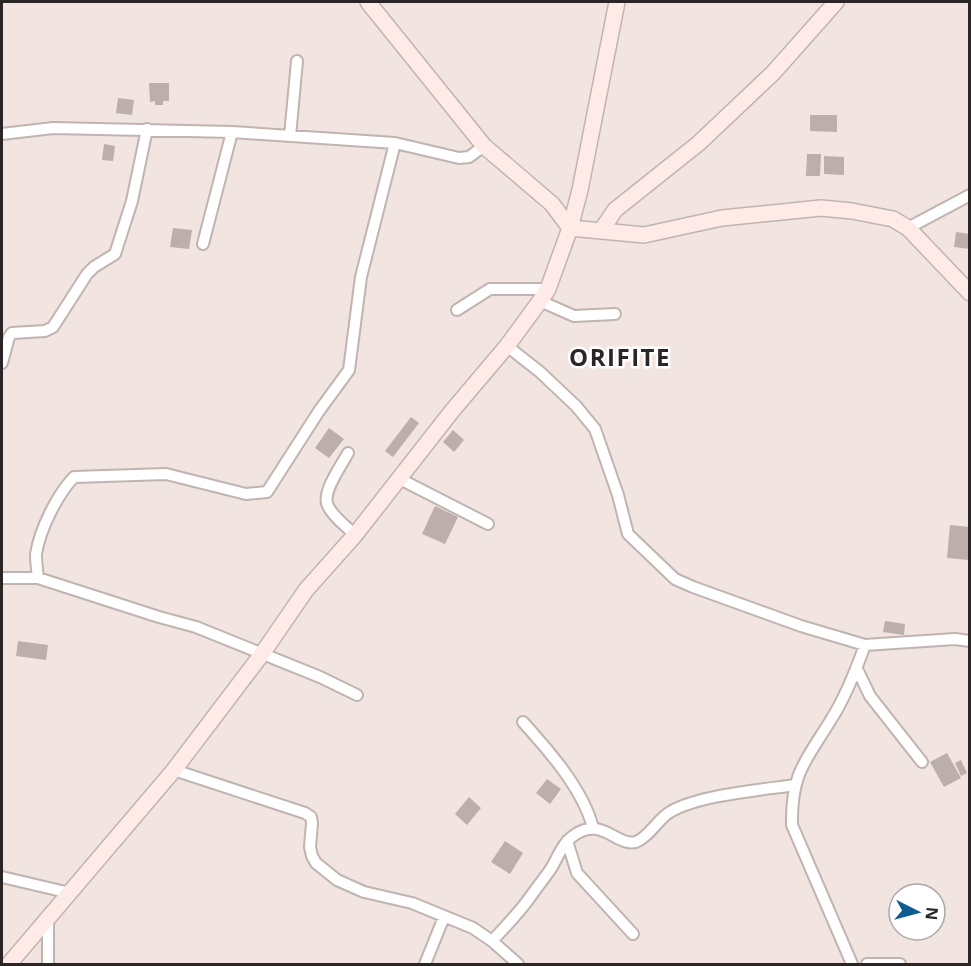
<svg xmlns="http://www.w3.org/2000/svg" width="971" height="966" viewBox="0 0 971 966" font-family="'Open Sans',sans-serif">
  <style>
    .building { fill: #bbaeab }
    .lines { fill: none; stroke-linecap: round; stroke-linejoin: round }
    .street-casing { stroke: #c1b4b0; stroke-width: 14 }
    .secondary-casing { stroke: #c1b4b0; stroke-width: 18 }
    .street { stroke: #fff; stroke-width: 10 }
    .secondary { stroke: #feebe7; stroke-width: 15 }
    .labels { text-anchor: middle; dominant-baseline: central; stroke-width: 5; stroke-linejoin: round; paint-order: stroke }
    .district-label { font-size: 24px; font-weight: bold; letter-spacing: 1.5px; fill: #2b2625; stroke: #fff }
  </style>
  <rect width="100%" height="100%" fill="#f2e4e1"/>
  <path class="building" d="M149,83H169V101H163V105H155V101L150,102Z
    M118,98L134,100L132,115L116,113Z
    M810,115H837V132L810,131Z
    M104,144L115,146L113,161L102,160Z
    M807,154H821L820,176H806Z
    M824,156L844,157V175L824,174Z
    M173,228L192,230L189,249L170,247Z
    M956,232L970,234V249L954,247Z
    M411,417L419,423L393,457L385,451Z
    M329,428L344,439L329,458L315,448Z
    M453,430L464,440L454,452L443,442Z
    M435,506L458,517L445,544L422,534Z
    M950,525L970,527L969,560L947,558Z
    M885,621L905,624L904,635L883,632Z
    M18,641L48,645L46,660L16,656Z
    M947,753L961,778L944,787L930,762Z
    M961,760L967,773L961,776L955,763Z
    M547,779L561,789L550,804L536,793Z
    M469,797L481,808L467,825L455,814Z
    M505,841L523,853L510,874L491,862Z"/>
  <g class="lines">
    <g class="street-casing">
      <path id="street" d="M2,134L53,128L232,132L395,143L459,158L469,157L484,146
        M290,136L297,61
        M908,228L970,195
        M203,244L232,132
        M540,301L574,316L615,314
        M457,310L490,289H548
        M507,346L540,372L576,406L595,429L618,495L628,534L675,579L693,587L801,626L865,645L955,639L970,641
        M2,363L9,337L12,333L45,331L53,327L87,274L94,267L115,254L132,201L147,129
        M348,453C341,466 321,493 328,506C333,517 346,526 355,535
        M398,478L488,524
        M2,578H38L159,617L196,627L320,677L357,695
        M38,578C37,570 36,561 36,554C40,529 57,495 74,477L166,474L246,494L267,492L319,411L349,370L361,277L395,143
        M857,669L870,696L922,762
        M523,722C549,751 583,789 593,828
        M174,770L305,813L311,817L312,823L310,847L312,856L316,863L337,880L364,892L412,903L473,928L492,941L518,964
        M567,841L577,873L633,934
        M2,877L70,893
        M48,919V964
        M492,941C504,928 517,915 528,900C535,890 543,880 550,870C558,858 562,842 576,834C603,817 617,847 636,842C649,837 658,819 670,812C698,795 761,790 795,785
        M425,964L444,917
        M852,964L792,825C791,772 806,761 832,718C846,696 856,670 865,645
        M867,964H900"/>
    </g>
    <g class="secondary-casing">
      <path id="secondary" d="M368,2L484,146L552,204L570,228L644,235L722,218L821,208L852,211L893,219L908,228L970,293
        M601,231L615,210L699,143L773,73L836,2
        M9,964L174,770L262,654L306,590L355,535L452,411L507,346L540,301L548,289L570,228L580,190L617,2"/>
    </g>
    <use href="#street" class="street"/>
    <use href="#secondary" class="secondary"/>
  </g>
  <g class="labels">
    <g class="district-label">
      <text x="620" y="356">ORIFITE</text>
    </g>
  </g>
  <rect width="971" height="966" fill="none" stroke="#2b2625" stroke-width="6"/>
  <g transform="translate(917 912) rotate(96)"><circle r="28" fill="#ffffff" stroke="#aaa8a8" stroke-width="1.5"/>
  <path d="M0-4.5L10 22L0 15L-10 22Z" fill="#0c5d90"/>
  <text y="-9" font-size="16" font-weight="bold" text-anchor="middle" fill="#2b2625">N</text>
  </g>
</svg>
